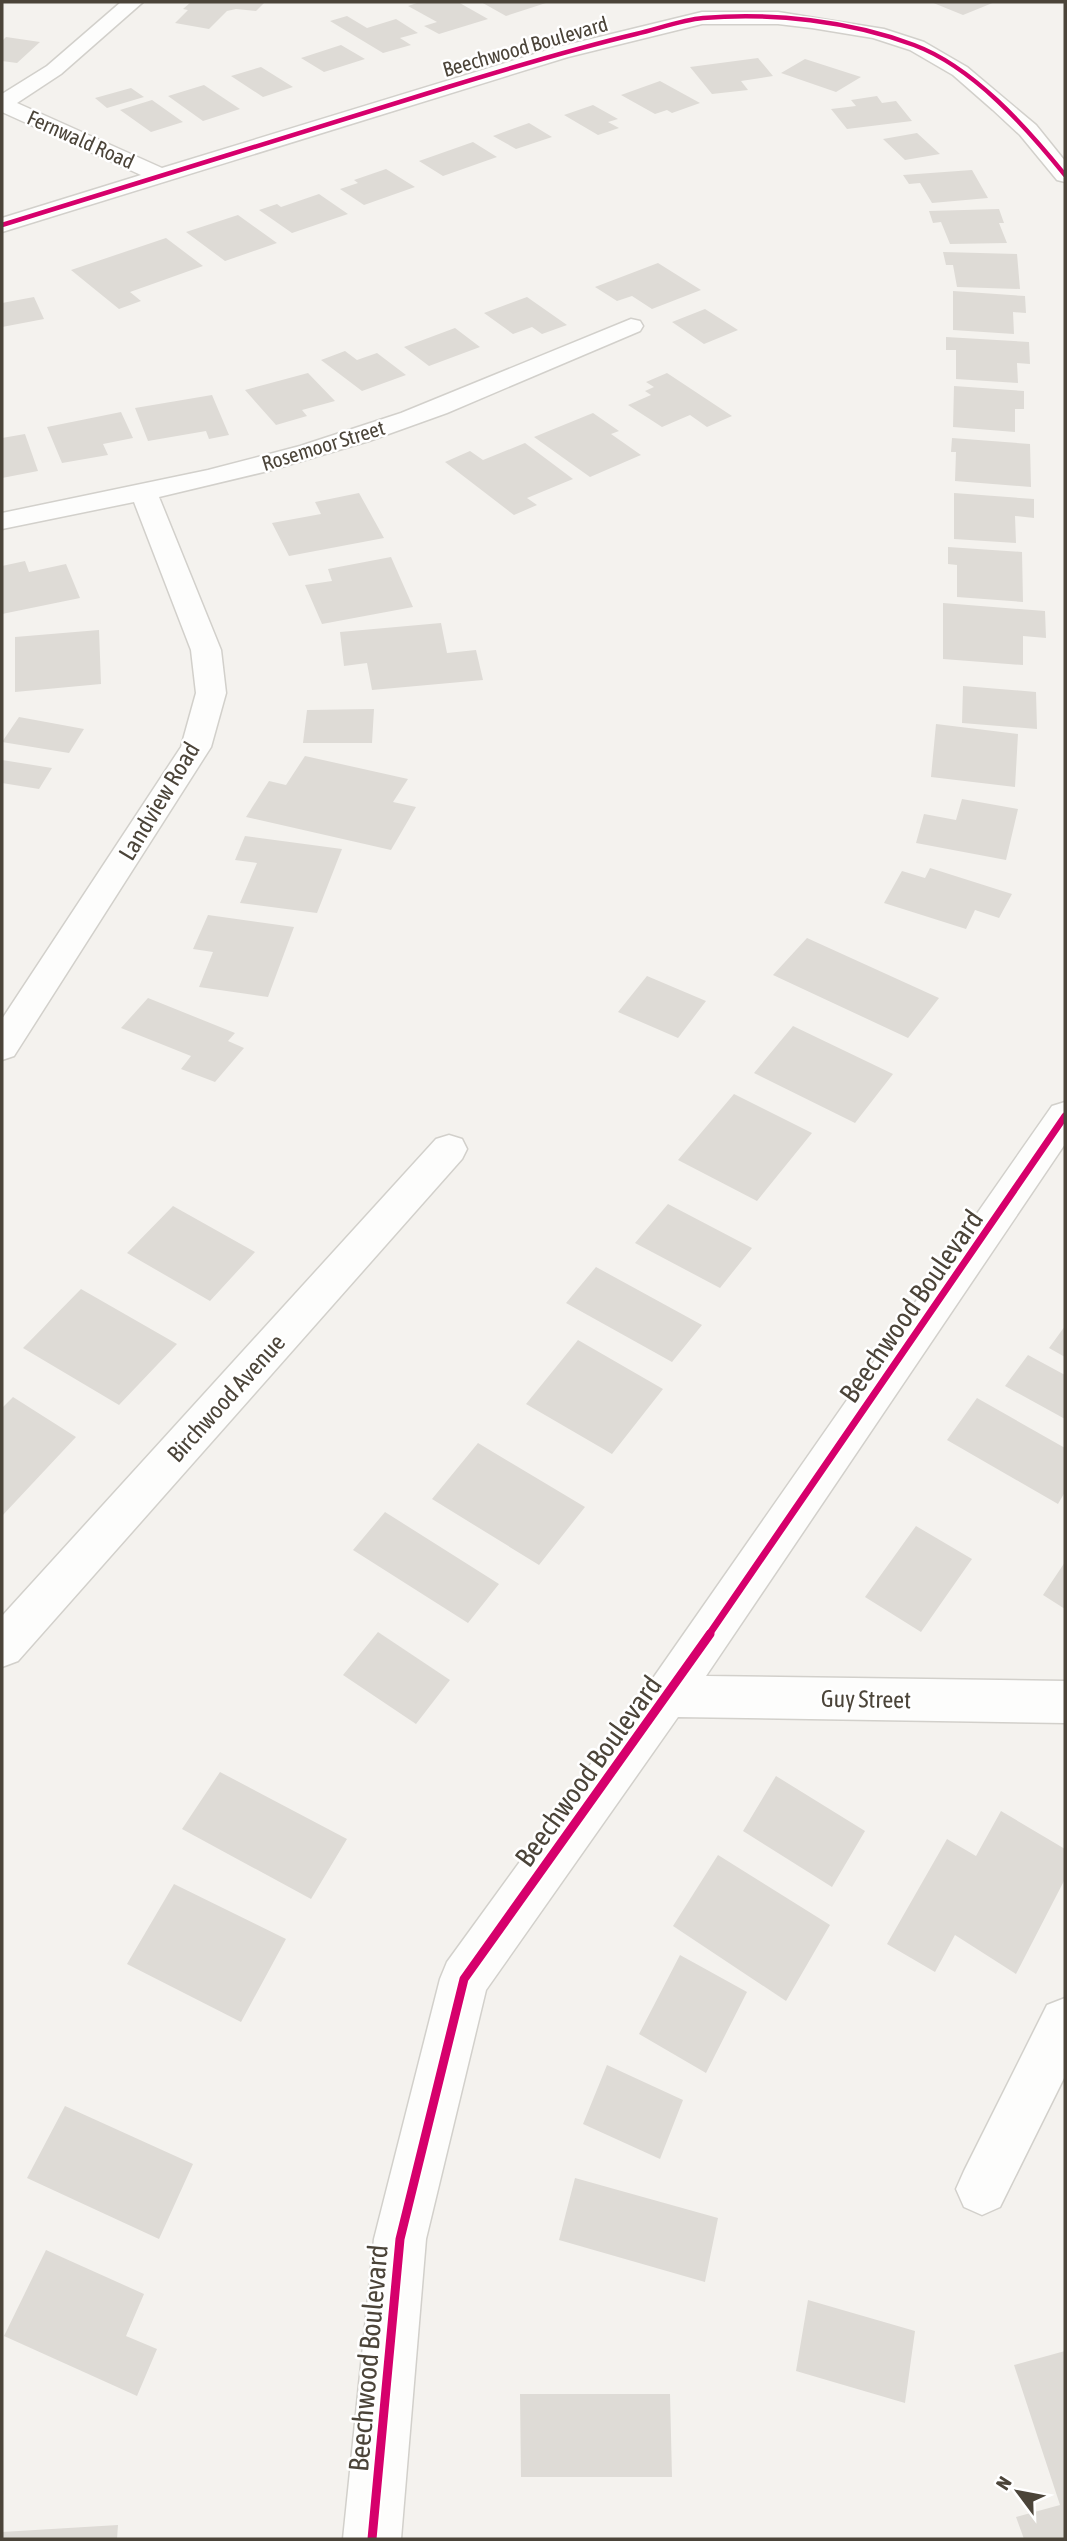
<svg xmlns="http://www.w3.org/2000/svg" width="1067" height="2541" viewBox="0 0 1067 2541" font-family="'Asap Condensed',sans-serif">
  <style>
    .building { fill: #dedbd6 }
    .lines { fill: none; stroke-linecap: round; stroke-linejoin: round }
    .minor-casing { stroke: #d2d0cb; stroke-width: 3 }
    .minor { fill: #fdfdfc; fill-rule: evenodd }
    .cycleway-far2-casing { stroke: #fff; stroke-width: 7 }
    .cycleway-far1-casing { stroke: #fff; stroke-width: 11 }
    .cycleway-casing { stroke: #fff; stroke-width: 13 }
    .cycleway-far2 { stroke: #d6006c; stroke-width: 4.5 }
    .cycleway-far1 { stroke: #d6006c; stroke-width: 7 }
    .cycleway { stroke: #d6006c; stroke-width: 9 }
    .labels { text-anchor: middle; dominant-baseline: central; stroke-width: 5; stroke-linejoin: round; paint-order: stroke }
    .far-street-label { font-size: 21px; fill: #4b4439; stroke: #fff }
    .street-label { font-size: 24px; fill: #4b4439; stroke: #fff }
    .near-street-label { font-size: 28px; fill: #4b4439; stroke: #fff }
  </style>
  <rect width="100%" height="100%" fill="#f4f2ee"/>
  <path class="building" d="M191,2H265L256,11L236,9L227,11L209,29L175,23L188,10L183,9Z
    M420,2H458L488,19L439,34L424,26L437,22L408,6Z
    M481,2H549L506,16Z
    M931,2H995L963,15Z
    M347,16L367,28L396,19L418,33L400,38L411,45L383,53L330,21Z
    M6,37L40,42L17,63L2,61V41Z
    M341,45L365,59L324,72L301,58Z
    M758,58L773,76L741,81L748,90L712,94L690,67Z
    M805,59L861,77L836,92L781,73Z
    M261,67L293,87L263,97L231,76Z
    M660,81L700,103L672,113L667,110L655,114L621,95Z
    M204,85L240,109L203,121L168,96Z
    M131,88L144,97L107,108L95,98Z
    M877,96L882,103L896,101L912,121L847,129L831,109L856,106L851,100Z
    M152,100L183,122L151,132L120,110Z
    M593,105L618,119L608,122L619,128L598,135L564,115Z
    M529,123L552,137L516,149L493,136Z
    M917,133L940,154L905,160L883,139Z
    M473,142L497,157L443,176L419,161Z
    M386,169L415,187L364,205L340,189L358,183L354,180Z
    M972,170L988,198L932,203L920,183L909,184L903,175Z
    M319,194L348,214L292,233L259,210L277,204L281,207Z
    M999,209L1004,223H999L1007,243L950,244L941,222L933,223L929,211Z
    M238,215L277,243L225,261L186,232Z
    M166,238L203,266L130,292L141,301L119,309L71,270Z
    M943,252L1017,254L1020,289L957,287L953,265H946Z
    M658,263L701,290L652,309L632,296L617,301L595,287Z
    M953,291L1025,296L1026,313L1013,312L1014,334L953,330Z
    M34,297L44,319L2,327V303Z
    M527,297L567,325L542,334L532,327L513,334L484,313Z
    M705,309L738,330L704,344L672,322Z
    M455,328L480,347L429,366L404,347Z
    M946,337L1029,342L1030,364L1017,363L1018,383L956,379V350H946Z
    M345,351L357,360L377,353L406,375L362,391L321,360Z
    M308,373L335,401L302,410L307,416L276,425L245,390Z
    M667,373L732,416L707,427L690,415L662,427L628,405L651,395L645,391L654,387L646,382Z
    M954,386L1024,391V409H1015V432L953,427Z
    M212,395L229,435L209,439L206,431L148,441L135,408Z
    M121,412L133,438L103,444L108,455L62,463L47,427Z
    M593,413L619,431L611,434L641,455L590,477L534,437Z
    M25,434L38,471L2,478V438Z
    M952,438L1030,444L1031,487L955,481L956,452H951Z
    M525,443L573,479L527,498L537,505L514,515L445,462L470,451L483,460Z
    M359,493L384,538L289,556L272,523L321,514L315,502Z
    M954,493L1034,499V518L1015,516L1016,543L954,539Z
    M948,547L1022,552L1023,602L957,597V565L948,564Z
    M391,557L413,607L322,624L305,585L332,581L328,569Z
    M25,561L29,572L66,564L80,598L2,614V566Z
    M943,603L1045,611L1046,638L1023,636V665L943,659Z
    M441,623L447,653L476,650L483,680L372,690L367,663L344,666L340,632Z
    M99,630L101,684L15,692V637Z
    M963,686L1036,692L1037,729L962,723Z
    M374,709L372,743H303L307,710Z
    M19,717L84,729L69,753L2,742Z
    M936,724L1018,734L1015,787L931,777Z
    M305,756L408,779L393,802L416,807L391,850L246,817L269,781L286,785Z
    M2,760L52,768L39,789L2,783Z
    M962,799L1018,809L1006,860L916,843L924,814L956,820Z
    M245,836L342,849L317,913L240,903L257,863L235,860Z
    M930,868L1012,894L999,918L975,910L966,929L884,903L902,871L925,878Z
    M208,915L294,927L268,997L199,987L213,952L193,949Z
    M807,938L939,998L908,1038L773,975Z
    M647,976L706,1001L678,1038L618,1012Z
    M148,998L235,1033L228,1041L244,1048L215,1082L181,1069L191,1056L121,1028Z
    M793,1026L893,1074L855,1123L754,1073Z
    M734,1094L812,1133L757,1201L678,1160Z
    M668,1204L752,1248L720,1288L635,1243Z
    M173,1206L255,1252L210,1301L127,1253Z
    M596,1267L702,1325L672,1362L566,1303Z
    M81,1289L177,1344L119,1405L23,1348Z
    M1065,1326V1357L1049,1348Z
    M578,1340L663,1389L612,1454L526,1404Z
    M1028,1355L1065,1375V1419L1005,1386Z
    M13,1397L76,1437L2,1516V1408Z
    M977,1398L1065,1448V1492L1058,1504L947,1440Z
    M478,1443L585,1507L539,1565L432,1499Z
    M385,1512L499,1584L468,1623L353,1550Z
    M916,1526L972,1559L921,1632L865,1597Z
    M1065,1562V1609L1043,1595Z
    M378,1632L450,1680L416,1724L343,1675Z
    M220,1772L347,1839L311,1899L182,1829Z
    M776,1776L865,1831L832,1887L743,1831Z
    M1001,1811L1065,1849V1879L1016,1974L955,1935L935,1972L887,1944L947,1839L976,1856Z
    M718,1855L830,1925L786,2001L673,1926Z
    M174,1884L286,1939L241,2022L127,1964Z
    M680,1955L747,1992L706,2073L639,2034Z
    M607,2065L683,2100L660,2159L583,2124Z
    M65,2106L193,2164L159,2239L27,2178Z
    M575,2178L718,2218L705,2282L559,2240Z
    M46,2250L144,2294L126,2336L157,2349L137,2396L4,2336Z
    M808,2300L915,2331L905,2403L796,2371Z
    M1065,2351V2539H1024L1016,2517L1060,2505L1014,2365Z
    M520,2394H670L672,2477H521Z
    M118,2525L117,2539H2V2532Z"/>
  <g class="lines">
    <g class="minor-casing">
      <path id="minor" d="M121,2H143L61,74L17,103L162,168L554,48L702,12H778L884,29L924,42L967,67L1036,125L1065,161V182L1057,180L1020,135L993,110L953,75L910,50L873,38L812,28L778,24H702L568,57L2,232V218L141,175L2,112V94L47,66Z
        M631,319L640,321L643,326L640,331L447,413L369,441L268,471L159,497L221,650L226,693L211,747L14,1056L2,1060V1019L181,747L196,693L191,650L134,502L2,529V513L208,470L300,446L401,413Z
        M1065,1102V1144L706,1676L1065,1681V1723L678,1717L486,1990L426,2239L401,2539H343L374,2239L440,1979L447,1962L651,1681L1052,1106Z
        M449,1135L462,1139L467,1149L462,1159L18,1661L2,1667V1616L436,1139Z
        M1065,1998V2076L1000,2207L982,2215L964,2207L956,2189L964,2171L1047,2005Z"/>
    </g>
    <use href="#minor" class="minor"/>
    <g class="cycleway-far2-casing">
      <path id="cycleway-far2" d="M2,225C151,179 299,133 448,87C510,68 573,49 636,34C658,29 681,20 703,18C772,12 850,21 914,45C973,67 1026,127 1065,175"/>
    </g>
    <g class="cycleway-far1-casing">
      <path id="cycleway-far1" d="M708,1636L1065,1116"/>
    </g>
    <g class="cycleway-casing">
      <path id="cycleway" d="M372,2539L400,2239L464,1979L710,1634"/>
    </g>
    <use href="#cycleway-far2" class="cycleway-far2"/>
    <use href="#cycleway-far1" class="cycleway-far1"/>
    <use href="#cycleway" class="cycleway"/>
  </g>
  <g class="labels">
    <g class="far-street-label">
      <text transform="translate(525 46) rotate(-16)">Beechwood Boulevard</text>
      <text transform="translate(81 139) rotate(24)">Fernwald Road</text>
      <text transform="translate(323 445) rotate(-17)">Rosemoor Street</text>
    </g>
    <g class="street-label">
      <text transform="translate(159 801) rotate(-59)">Landview Road</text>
      <text transform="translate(226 1398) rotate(-48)">Birchwood Avenue</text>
      <text transform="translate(866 1699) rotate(1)">Guy Street</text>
    </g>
    <g class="near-street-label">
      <text transform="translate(911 1306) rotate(-55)">Beechwood Boulevard</text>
      <text transform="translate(588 1771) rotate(-54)">Beechwood Boulevard</text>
      <text transform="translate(368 2358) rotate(-85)">Beechwood Boulevard</text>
    </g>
  </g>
  <rect width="1067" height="2541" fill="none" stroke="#4b4439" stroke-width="7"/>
  <g transform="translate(1018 2492) rotate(302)" stroke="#ffffff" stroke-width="5" paint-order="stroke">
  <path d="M0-5L12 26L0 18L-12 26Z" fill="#4b4439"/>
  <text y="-10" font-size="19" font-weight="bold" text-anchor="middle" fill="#4b4439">N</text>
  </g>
</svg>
